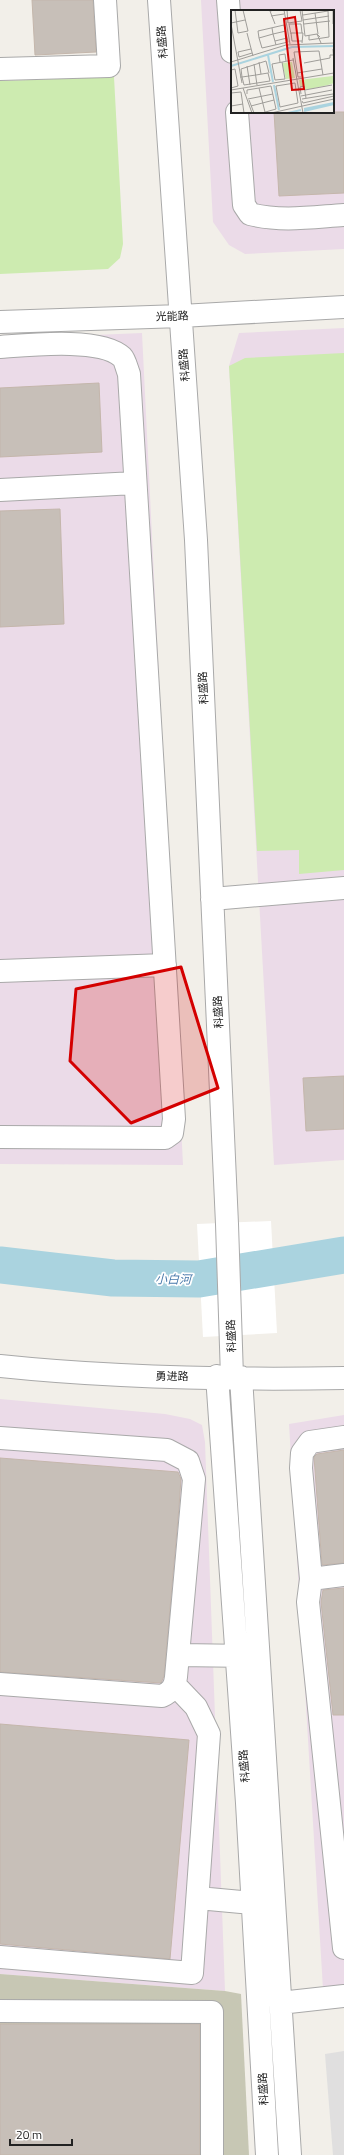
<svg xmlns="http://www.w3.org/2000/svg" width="344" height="2155" viewBox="0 0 344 2155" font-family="'Titillium Web','Noto Sans SC',sans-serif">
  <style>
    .residential { fill: #e0dfdf }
    .industrial { fill: #ebdbe8; fill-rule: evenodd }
    .construction { fill: #c7c7b4 }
    .grass { fill: #cdebb0 }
    .pier { fill: #fff }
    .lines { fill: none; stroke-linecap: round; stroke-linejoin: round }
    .river { stroke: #aad3df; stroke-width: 37 }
    .building { fill: #c7bfb8; stroke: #c4b6ab }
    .minor-casing { stroke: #a9a9a9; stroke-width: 24 }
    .minor { stroke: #fff; stroke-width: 22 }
    .marked { fill: #d40000; fill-opacity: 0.2; stroke: #d40000; stroke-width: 3; stroke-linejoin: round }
    .labels { text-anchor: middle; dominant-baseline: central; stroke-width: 3.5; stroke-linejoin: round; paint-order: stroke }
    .street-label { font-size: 11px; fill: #222; stroke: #fff }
    .water-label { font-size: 12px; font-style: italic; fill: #4a7aab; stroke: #fff }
    .inset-river { fill: none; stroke: #aad3df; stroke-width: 2 }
    .inset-road { fill: none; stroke: #9f9d99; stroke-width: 1 }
    .view { fill: #d40000; fill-opacity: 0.15; stroke: #d40000; stroke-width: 2 }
    .inset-edge { fill: none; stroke: #222; stroke-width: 2 }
  </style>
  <rect width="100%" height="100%" fill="#f2efe9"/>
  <path class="residential" d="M344,2051V2155H333L325,2054Z"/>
  <path class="industrial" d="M201,0H344V249L245,254L229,245L213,222ZM232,11H333V112H232Z
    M344,328V1160L274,1165L229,366L239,333Z
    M142,333L183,1165L0,1164V339Z
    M0,1399L165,1414L190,1419L202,1425L205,1442L225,1991L0,1974Z
    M344,1415V1986L323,1989L289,1424Z"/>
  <path class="construction" d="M0,1974L225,1991L241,1994L249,2155H0Z"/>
  <path class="grass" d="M114,77L123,244L120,258L108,269L0,274V81Z
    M344,353V870L299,874V850L257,851L229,366L245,358Z"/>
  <path class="pier" d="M271,1221L277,1333L203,1337L197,1224Z"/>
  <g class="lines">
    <path class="river" d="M0,1265L113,1278L199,1279L344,1255"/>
  </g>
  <path class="building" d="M32,0H93L96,52L35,55Z
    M274,112H344V193L279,196Z
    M99,383L102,452L0,457V388Z
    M60,509L64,624L0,627V511Z
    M344,1076V1129L306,1131L303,1078Z
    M344,1450V1563L322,1565L314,1457L317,1454Z
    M0,1458L178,1472L181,1479L179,1507L164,1676L161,1683L0,1672Z
    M344,1588V1715H333L321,1602L323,1590Z
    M0,1724L189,1740L170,1959L0,1944Z
    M0,2024H200V2155H0Z"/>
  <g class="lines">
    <g class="minor-casing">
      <path id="minor" d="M159,0L196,540L227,1224L232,1377
        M228,0L232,52
        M0,69L109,66L105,0
        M237,112L244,205L250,214C281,222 313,217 344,215
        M0,322L181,316L344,307
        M0,347C28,345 101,337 122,357C125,360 127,369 129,374L174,1119L172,1133L165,1138L0,1137
        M0,490L135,483
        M212,899L344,888
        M0,971L165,965
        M0,1366C114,1378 230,1380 344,1378
        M217,1376L247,1803L267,2155
        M241,1377L290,2155
        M344,1437L310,1442L302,1453L301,1468L311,1579L308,1602L344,1948
        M0,1438L167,1450L188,1461L194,1479L176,1677C175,1687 171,1692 162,1696L0,1684
        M311,1579L344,1575
        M178,1655L251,1656
        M198,1898L252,1903
        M0,1957L192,1973L209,1734L196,1707L175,1685
        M280,2003L344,1996
        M0,2011L212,2012V2155"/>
    </g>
    <use href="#minor" class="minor"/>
  </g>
  <path class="marked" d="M181,967L218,1088L131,1123L70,1061L76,989Z"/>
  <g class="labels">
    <g class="street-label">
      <text transform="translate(162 42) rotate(-94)">科盛路</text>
      <text transform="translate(172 316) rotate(-2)">光能路</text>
      <text transform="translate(184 365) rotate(-94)">科盛路</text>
      <text transform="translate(203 688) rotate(-93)">科盛路</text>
      <text transform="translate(218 1012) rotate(-93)">科盛路</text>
      <text transform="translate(231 1336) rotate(-92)">科盛路</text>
      <text transform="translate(172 1376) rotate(1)">勇进路</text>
      <text transform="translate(244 1766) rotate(-94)">科盛路</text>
      <text transform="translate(263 2089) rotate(-93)">科盛路</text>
    </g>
    <g class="water-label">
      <text transform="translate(173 1279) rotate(1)">小白河</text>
    </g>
  </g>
  <g transform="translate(231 10)">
    <rect width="103" height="103" fill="#f2efe9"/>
    <path d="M61,52L64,68L55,69L51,53ZM102,66L103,73L97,75L74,80L73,76L69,77L68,70Z" fill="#cdebb0"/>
    <path class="inset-river" d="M37,45L42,72M0,56L61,37L103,36M43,75L48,100M73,99L103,93M73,101L103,94M57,103L70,100"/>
    <path class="inset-road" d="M4,0L7,23L17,21L12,0M53,0L59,34M56,0L57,13L71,11L69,0M71,0L74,26L86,24M84,3L87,24M72,5L97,1M40,6L53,4M72,10L98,6M103,12V40M0,13L14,10M0,14L11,73M44,14L39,1L44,0M73,14L99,11M102,14V0M16,23L22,46M60,24L58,14H70L71,23M78,25V30L98,27L97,0M89,27L86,24L90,33M28,28L27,21L53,15L57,32L31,38L28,28L42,24L41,18M44,31L56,28M71,31H61L60,23H72L71,33M45,35L42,24L55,21M102,39L103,53M7,42L8,47L21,43M7,42L20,39M62,48L72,103M0,52L55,35L103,33M28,52L30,64M49,52L48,45L54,44L55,51M51,52L54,69M73,53L99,48V45H103M23,54L26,75M16,56L19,75M0,60L4,59L7,76L0,78M66,63L91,59M9,67H11L25,65L37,63L39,71L13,75L11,67L10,59L35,51L38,63M70,67H67L63,42L88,41L92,65M54,69L44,70L41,54L62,50M12,78L21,103M28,78L34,102M0,80L103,63M65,80L67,93L49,97L45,76L64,73L65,80H68M74,80L101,75M0,83L10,82L13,103M16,84V80L40,76L45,99L31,103M70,84L69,77L73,76L75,88M70,86L101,80M17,89L42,84M71,89L102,84M18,90L23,103M71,91L72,93L103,86M0,96L12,94M20,96L43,90M40,103L103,89"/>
    <path class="view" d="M64,7L73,79L61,80L53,9Z"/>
    <rect width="103" height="103" class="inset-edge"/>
  </g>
  <path d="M10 2139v6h62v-6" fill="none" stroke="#222222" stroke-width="2"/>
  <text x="16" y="2139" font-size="12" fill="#222222" stroke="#ffffff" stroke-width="3" paint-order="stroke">20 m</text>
</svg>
